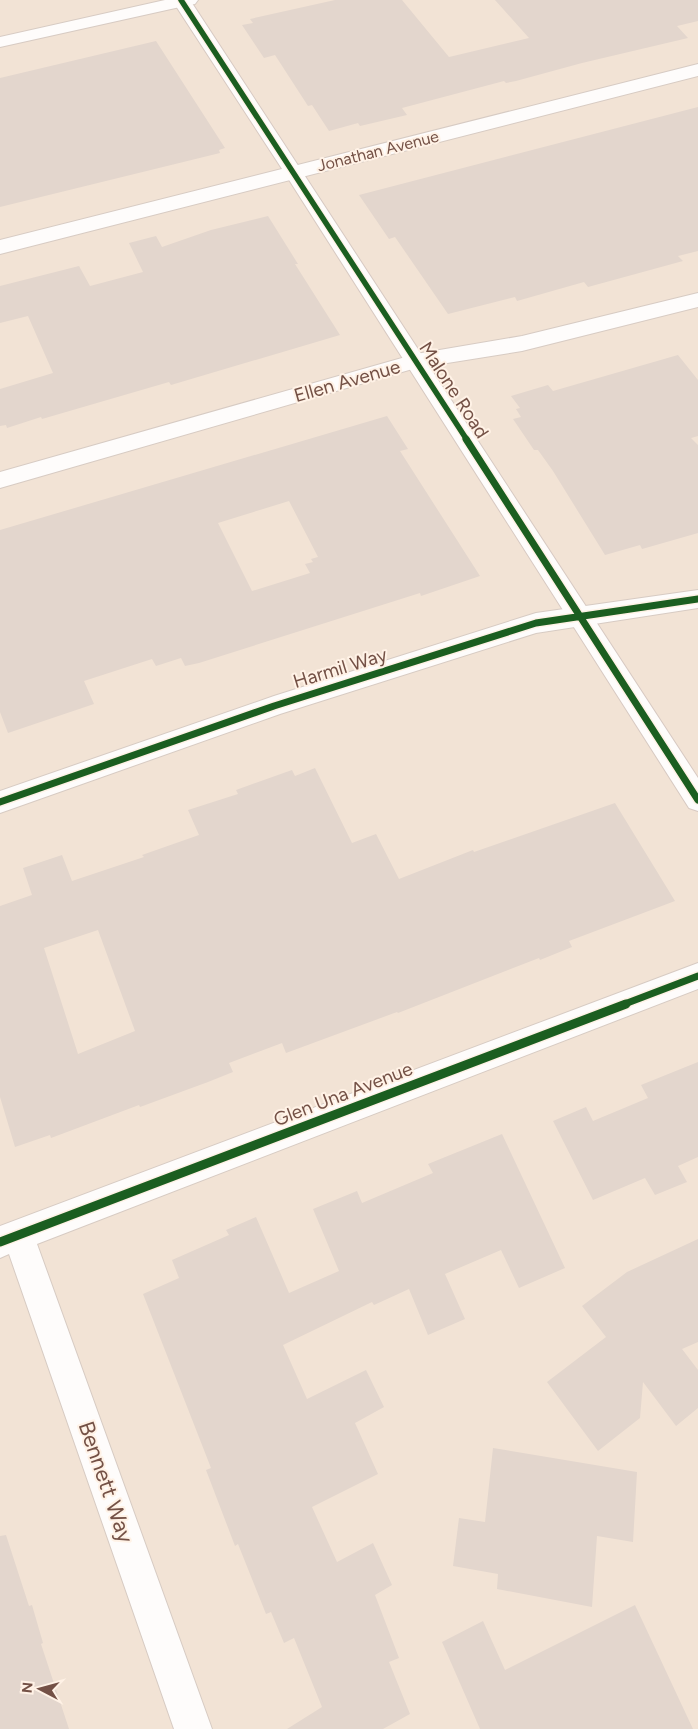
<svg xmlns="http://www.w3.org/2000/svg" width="698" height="1729" viewBox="0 0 698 1729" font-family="Figtree,sans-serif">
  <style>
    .residential { fill: #f2e3d5 }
    .building { fill: #e3d6cd; fill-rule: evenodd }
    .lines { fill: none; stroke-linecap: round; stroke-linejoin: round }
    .street-casing { stroke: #d7cbc3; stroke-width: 2 }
    .secondary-casing { stroke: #d7c9c2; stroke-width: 2 }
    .street { fill: #fefcfb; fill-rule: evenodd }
    .secondary { fill: #fefcfb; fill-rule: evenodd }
    .cycleway-far2-casing { stroke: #fff2e6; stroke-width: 8 }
    .cycleway-far1-casing { stroke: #fff2e6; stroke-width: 10 }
    .cycleway-casing { stroke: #fff2e6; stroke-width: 12 }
    .cycleway-far2 { stroke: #1b5e20; stroke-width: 5.5 }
    .cycleway-far1 { stroke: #1b5e20; stroke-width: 7 }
    .cycleway { stroke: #1b5e20; stroke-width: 9 }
    .labels { text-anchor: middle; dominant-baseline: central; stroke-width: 4; stroke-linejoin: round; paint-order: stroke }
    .far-street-label { font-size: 16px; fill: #745146; stroke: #fff2e6 }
    .street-label { font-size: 19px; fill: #745146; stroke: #fff2e6 }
    .near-street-label { font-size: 22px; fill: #745146; stroke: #fff2e6 }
  </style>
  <rect width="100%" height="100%" fill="#f6eee5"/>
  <path class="residential" d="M0,0H698V1729H0Z"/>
  <path class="building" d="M335,0H402L449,57L529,38L495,0H698V21L677,26L688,38L582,63L516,81L506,83L504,81L402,108L407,115L360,126L358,123L329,131L312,105L308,106L275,55L264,58L242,25L253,23L250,19Z
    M156,41L225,148L219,150L220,153L0,207V78Z
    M698,107V251L678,256L683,261L588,287L584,282L517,301L515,297L448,314L395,237L389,239L359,195Z
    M268,216L298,264H295L340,335L171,385L169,382L42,419L41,417L7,428L6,425L0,426V389L53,373L28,316L0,323V286L79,266L90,286L143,272L129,243L156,236L162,247L211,230Z
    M678,355L698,380V436L691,438L698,445V533L642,549L640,545L605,555L553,471L538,450H534L513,419L521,417L516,409L520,408L511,396L548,385L553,391Z
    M387,416L408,449L400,451L480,576L421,596L420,593L199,663L185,666L181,658L156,666L152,659L84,681L94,704L8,733L0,712V530ZM289,501L318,557L311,559L313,562L305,564L310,573L252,591L218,523Z
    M315,768L352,843L376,834L399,879L473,850L474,852L615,803L675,901L569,941L572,947L540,960L539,958L398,1013L397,1012L286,1053L282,1043L229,1063L233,1072L208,1082L140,1107L139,1105L51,1138L50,1135L15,1147L0,1097V906L32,895L23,868L62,855L72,881L144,857L142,855L199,835L188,810L238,794L236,790L292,770L295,776ZM98,930L135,1031L78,1054L44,948Z
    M698,1062V1157L678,1166L687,1182L655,1195L645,1178L593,1200L553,1121L586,1107L593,1121L648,1098L641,1085Z
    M502,1134L565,1268L519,1288L501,1250L445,1274L465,1319L428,1335L409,1289L374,1305L372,1302L283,1345L307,1399L366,1370L384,1407L355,1423L378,1474L312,1507L337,1562L373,1543L392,1585L375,1595L399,1658L389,1662L410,1714L383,1729H287L322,1707L294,1638L284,1643L271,1612L266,1614L238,1544L235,1546L206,1470L211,1468L143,1294L179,1278L172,1260L229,1235L226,1230L256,1217L289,1293L339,1271L313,1209L357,1191L362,1203L433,1173L428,1164Z
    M698,1239V1342L682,1349L698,1370V1408L676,1426L643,1382L640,1418L598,1451L547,1382L606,1337L582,1306L627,1272Z
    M493,1448L637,1472L633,1542L597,1536L592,1607L497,1589L498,1574L453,1566L459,1518L485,1522Z
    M6,1535L29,1606L32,1605L43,1643L41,1644L69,1729H0V1536Z
    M635,1605L693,1729H480L442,1642L483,1621L505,1670Z"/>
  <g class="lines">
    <g class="street-casing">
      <path id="street" d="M165,0H198L195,4L189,5L0,47V37Z
        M698,64V76L0,254V240Z
        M698,293V307L522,351L416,368L0,488V472L416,354L522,336Z
        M698,590V608L536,633L280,714L0,813V791L274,696L536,613Z
        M698,963V989L37,1244L212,1729H174L9,1254L0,1258V1226Z"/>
    </g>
    <g class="secondary-casing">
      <path id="secondary" d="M172,0H190L698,778V811L689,808L284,172Z"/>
    </g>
    <use href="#street" class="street"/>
    <use href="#secondary" class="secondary"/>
    <g class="cycleway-far2-casing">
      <path id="cycleway-far2" d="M181,0L467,440"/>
    </g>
    <g class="cycleway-far1-casing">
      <path id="cycleway-far1" d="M466,439L698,800
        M0,802L274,706L536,623L698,599
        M622,1005L698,976"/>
    </g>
    <g class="cycleway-casing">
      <path id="cycleway" d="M0,1242L626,1004"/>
    </g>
    <use href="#cycleway-far2" class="cycleway-far2"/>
    <use href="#cycleway-far1" class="cycleway-far1"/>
    <use href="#cycleway" class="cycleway"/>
  </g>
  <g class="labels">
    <g class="far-street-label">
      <text transform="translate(378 151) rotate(-14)">Jonathan Avenue</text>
    </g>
    <g class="street-label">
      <text transform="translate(347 381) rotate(-16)">Ellen Avenue</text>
      <text transform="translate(454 390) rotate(57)">Malone Road</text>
      <text transform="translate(340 668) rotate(-17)">Harmil Way</text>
      <text transform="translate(343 1094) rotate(-21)">Glen Una Avenue</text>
    </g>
    <g class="near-street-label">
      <text transform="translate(106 1482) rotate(71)">Bennett Way</text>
    </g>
  </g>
  <g transform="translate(40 1689) rotate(276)" stroke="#fff2e6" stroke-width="4" paint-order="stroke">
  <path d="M0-4L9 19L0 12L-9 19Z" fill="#745146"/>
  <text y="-8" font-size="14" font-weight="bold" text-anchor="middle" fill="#745146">N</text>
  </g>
</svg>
